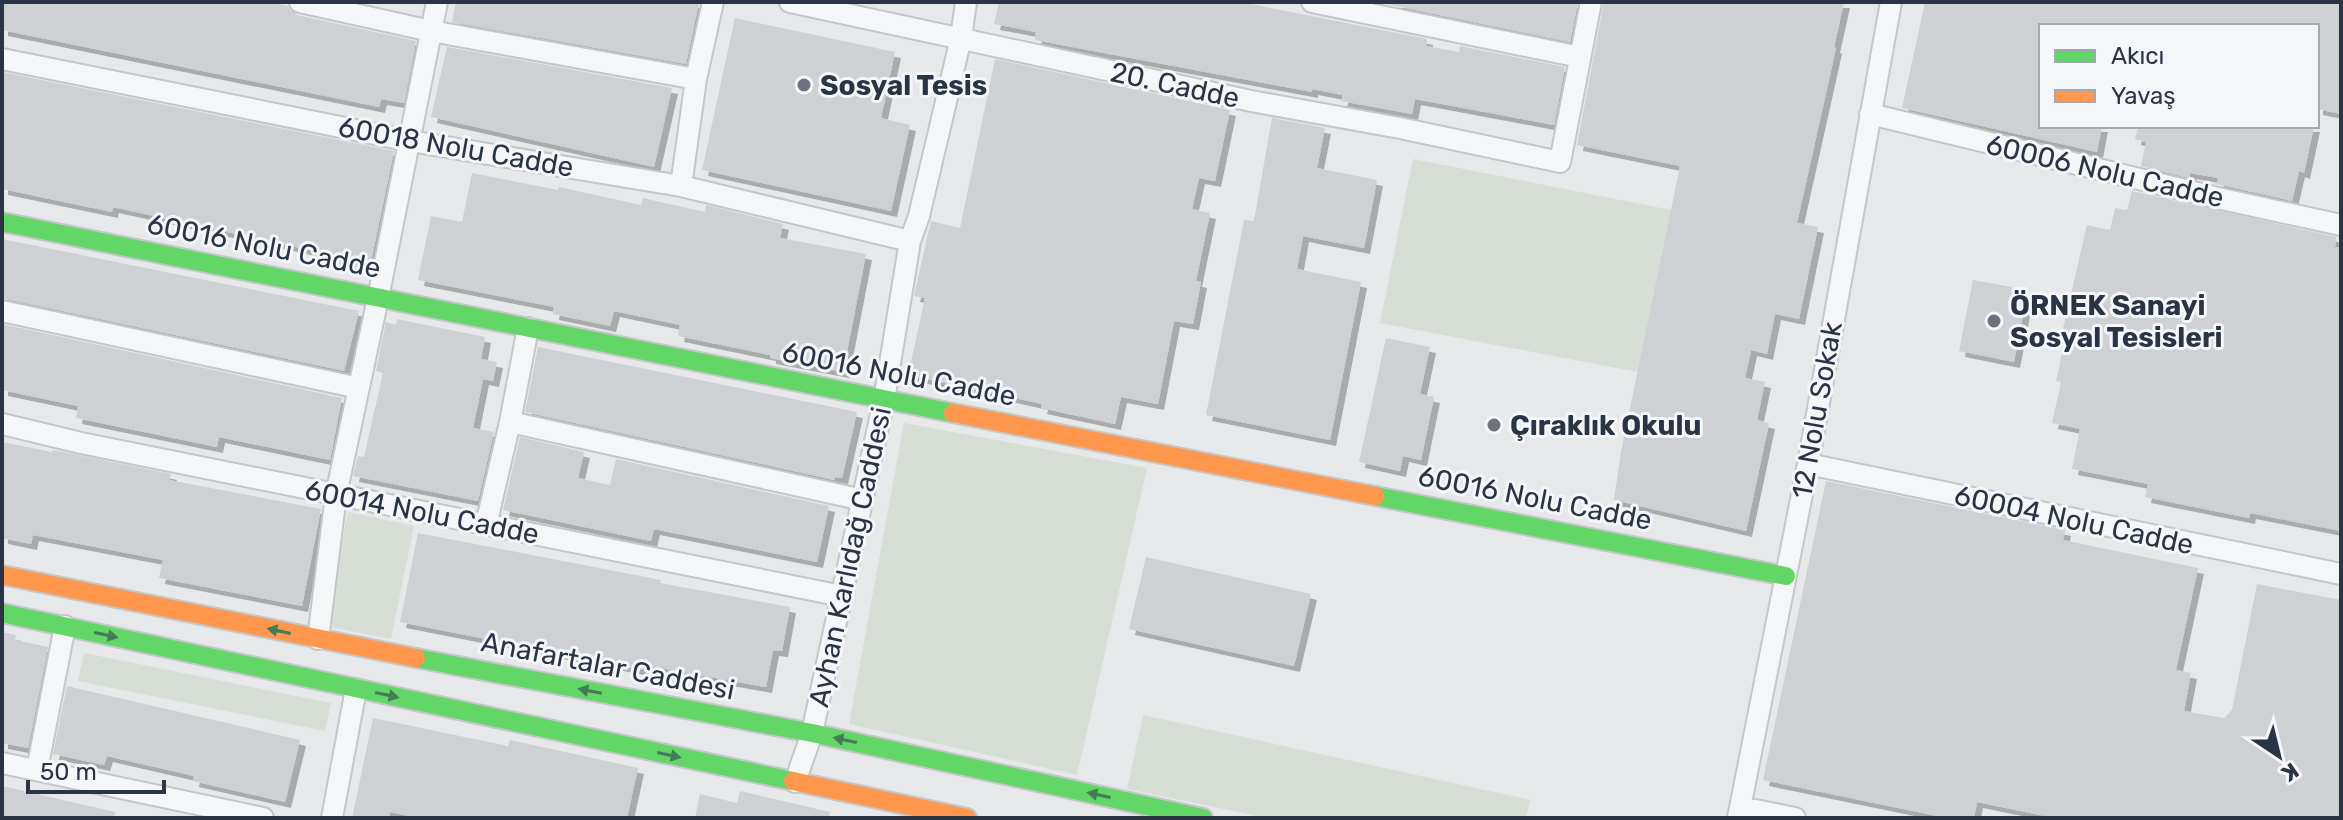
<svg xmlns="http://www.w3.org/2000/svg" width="2343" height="820" viewBox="0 0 2343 820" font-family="Rubik,sans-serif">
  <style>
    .green { fill: #d6ded6 }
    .building { fill: #ced0d3; filter: url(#shadow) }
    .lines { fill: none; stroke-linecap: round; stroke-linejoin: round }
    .street-casing { stroke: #c4c6c8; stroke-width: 24 }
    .fast-casing { stroke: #c4c6c8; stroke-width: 22 }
    .slow-casing { stroke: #c4c6c8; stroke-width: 22 }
    .street { stroke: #f5f6f7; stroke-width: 20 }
    .fast { stroke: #63d668; stroke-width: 18 }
    .slow { stroke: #ff974d; stroke-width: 18 }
    .oneway { fill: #447d55 }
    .poi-dot { fill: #6c737f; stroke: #f4f6f9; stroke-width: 3 }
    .labels { text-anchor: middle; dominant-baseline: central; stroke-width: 6; stroke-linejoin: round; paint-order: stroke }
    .poi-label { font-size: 28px; font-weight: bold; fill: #2b3445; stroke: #f4f6f9; text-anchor: start }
    .street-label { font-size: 28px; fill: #2b3445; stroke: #f4f6f9 }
  </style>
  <defs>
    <filter id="shadow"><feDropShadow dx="6" dy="6" stdDeviation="0" flood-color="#0004"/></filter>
  </defs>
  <rect width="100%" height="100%" fill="#e6e8ea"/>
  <path class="green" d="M1413,159L1671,210L1638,372L1380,323Z
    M904,423L1147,468L1077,775L849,724Z
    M348,512L414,526L391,639L325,626Z
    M84,653L331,703L325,731L78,681Z
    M1143,715L1530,800L1526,818H1267L1127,789Z"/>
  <path class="building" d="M2,2H270L288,6L291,11L297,15L416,41L404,103L381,99L379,107L2,30Z
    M456,2H699L686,64L452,22Z
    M999,2H1241L1427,39L1426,46L1459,52L1460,46L1565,67L1554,125L1415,99L1412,114L1341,101L1343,95L1312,89V92L1035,40L1036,32L994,24Z
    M1377,2H1578L1570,42Z
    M1604,2H1844L1834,47L1836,48L1797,223L1818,227L1799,319L1775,314L1767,354L1751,350L1745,378L1765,382L1757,420L1769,423L1746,531L1614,500L1621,452L1680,166L1577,145Z
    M1925,2H2341V114L2317,109V26H2041V126H2102L2097,152L1902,108Z
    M735,18L895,52L881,118L910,125L891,211L702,170Z
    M447,47L672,88L654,167L431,117Z
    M995,59L1230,110L1215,181L1199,178L1192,209L1210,213L1196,281L1201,282L1193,324L1174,321L1158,404L1121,397L1115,424L1041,408L1042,404L908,375L925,298L914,296L931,221L960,228Z
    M2,72L394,151L369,271L335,264L337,256L113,207L112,212L2,189Z
    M1272,118L1325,128L1317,168L1377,180L1364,248L1303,236L1297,269L1361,282L1330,440L1206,415L1244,220L1254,221Z
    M2138,126H2314L2304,173L2299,171L2292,201L2217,184L2218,178L2190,173L2189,178L2141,166L2146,142L2135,139Z
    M472,173L558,190L559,187L641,205L643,198L705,212L706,205L783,224L780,238L866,254L843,372L770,358V355L678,336L680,325L614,311L610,326L553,314L554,307L418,280L431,216L462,222Z
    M2132,191L2336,237L2335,247L2341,248V531L2250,513L2249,518L2145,497L2148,484L2072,469L2080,429L2052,423L2061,382L2056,381L2067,330L2063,329L2087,225L2110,230L2115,208L2127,210Z
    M2,239L359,311L344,371L2,298Z
    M1973,280L2028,290L2014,362L1959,351Z
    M397,319L485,337L481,359L497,362L493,381L483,379L473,428L494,432L478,501L353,476L358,456L364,457L383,373L376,371L386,322L396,325Z
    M2,324L342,398L330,460L219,437L217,447L76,418L78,406L2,390Z
    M1386,338L1430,347L1420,394L1434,397L1421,460L1403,456L1400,471L1359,462Z
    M538,347L857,412L842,478L835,477L834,480L525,412Z
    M520,437L584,452L578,478L610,485L616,459L829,506L817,562L654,529L651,541L503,510Z
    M2,442L52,452L53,450L171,474L169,480L321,509L302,606L159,578L163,560L33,535L31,544L2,538Z
    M1826,481L2065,530L2063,540L2198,568L2176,670L2191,673L2184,711L2224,718L2232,710L2257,584L2341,600V818H2055L1977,802L1974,818H1947L1763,780Z
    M418,533L661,580L660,583L790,607L782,651L773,650L766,687L644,665L643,670L400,622Z
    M1146,557L1311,594L1294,666L1129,629Z
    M2,632L16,635L15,640L48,647L28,748L2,743Z
    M67,686L300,740L285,802L193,781L194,776L107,756L104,765L53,754Z
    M373,718L508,746L510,740L638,768L627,818H418L390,812L389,818H352Z
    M2,786L115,812L114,818H2Z
    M740,791L830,812L829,818H695L700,794L737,803Z"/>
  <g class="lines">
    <g class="street-casing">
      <path id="street" d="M300,2L431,31L696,79
        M790,2L1251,101L1400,128L1560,162L1591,2
        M1312,2L1580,57
        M2,59L410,141L681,186L910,241
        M1870,114L2222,199L2341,225
        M681,186L696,79L713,2
        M2,311L359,388
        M510,422L863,500
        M2,424L81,443L842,596
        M1808,464L2341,574
        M486,525L510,422L528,328
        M318,639L336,495L378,298L437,2
        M2,763L263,818
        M37,770L65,626
        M795,782L812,733L884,400L910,241L919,216L961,38L966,2
        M1740,807L1795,818
        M332,818L356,689
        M1738,818L1808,464L1891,2"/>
    </g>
    <g class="fast-casing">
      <path id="fast" d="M2,222L953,413
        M1375,496L1786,576
        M2,613L793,781
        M416,658L812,733L1203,818"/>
    </g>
    <g class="slow-casing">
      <path id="slow" d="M953,413L1375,496
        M2,575L416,658
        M793,781L967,818"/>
    </g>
    <use href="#street" class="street"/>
    <use href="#fast" class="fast"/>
    <use href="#slow" class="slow"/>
  </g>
  <defs><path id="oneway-solid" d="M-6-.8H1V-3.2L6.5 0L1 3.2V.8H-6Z" transform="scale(2)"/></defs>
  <g class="oneway">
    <use href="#oneway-solid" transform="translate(279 631) rotate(-168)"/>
    <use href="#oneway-solid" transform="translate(106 635) rotate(12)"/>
    <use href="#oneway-solid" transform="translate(590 691) rotate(-169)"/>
    <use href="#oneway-solid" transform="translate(387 695) rotate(12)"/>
    <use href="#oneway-solid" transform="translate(845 740) rotate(-168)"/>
    <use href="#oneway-solid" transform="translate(669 755) rotate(12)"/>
    <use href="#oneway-solid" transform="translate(1099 795) rotate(-168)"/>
  </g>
  <g class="poi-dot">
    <circle cx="804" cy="85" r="8"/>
    <circle cx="1994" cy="321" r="8"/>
    <circle cx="1494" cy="425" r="8"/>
  </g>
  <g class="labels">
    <g class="poi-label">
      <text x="820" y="85">Sosyal Tesis</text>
      <text x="2010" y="305">ÖRNEK Sanayi<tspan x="2010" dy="32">Sosyal Tesisleri</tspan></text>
      <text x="1510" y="425">Çıraklık Okulu</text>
    </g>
    <g class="street-label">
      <text transform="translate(1175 85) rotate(12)">20. Cadde</text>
      <text transform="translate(456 147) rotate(10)">60018 Nolu Cadde</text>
      <text transform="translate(2105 171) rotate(13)">60006 Nolu Cadde</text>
      <text transform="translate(264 246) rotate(11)">60016 Nolu Cadde</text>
      <text transform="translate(899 374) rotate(11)">60016 Nolu Cadde</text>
      <text transform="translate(1817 410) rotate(-80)">12 Nolu Sokak</text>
      <text transform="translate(1535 498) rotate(11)">60016 Nolu Cadde</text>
      <text transform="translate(422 512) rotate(11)">60014 Nolu Cadde</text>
      <text transform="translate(2074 520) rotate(12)">60004 Nolu Cadde</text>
      <text transform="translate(850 557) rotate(-78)">Ayhan Karlıdağ Caddesi</text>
      <text transform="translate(608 666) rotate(11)">Anafartalar Caddesi</text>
    </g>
  </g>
  <rect width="2343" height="820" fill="none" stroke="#2b3445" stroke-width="8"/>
  <rect x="2039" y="24" width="280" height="104" fill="#f4f6f9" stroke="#a4a8b1" stroke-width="2"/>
  <rect x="2055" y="50" width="40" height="12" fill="#63d668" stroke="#a4a8b1" stroke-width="2"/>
  <text x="2111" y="64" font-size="24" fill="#2b3445">Akıcı</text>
  <rect x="2055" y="90" width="40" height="12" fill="#ff974d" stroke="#a4a8b1" stroke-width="2"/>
  <text x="2111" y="104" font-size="24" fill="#2b3445">Yavaş</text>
  <g transform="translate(2279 756) rotate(145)" stroke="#f4f6f9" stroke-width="6" paint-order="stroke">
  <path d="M0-6L14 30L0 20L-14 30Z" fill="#2b3445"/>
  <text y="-12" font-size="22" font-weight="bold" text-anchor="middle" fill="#2b3445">K</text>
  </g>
  <path d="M28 780v12h136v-12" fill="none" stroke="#2b3445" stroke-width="4"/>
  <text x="40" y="780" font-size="24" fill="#2b3445" stroke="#f4f6f9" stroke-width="6" paint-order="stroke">50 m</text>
</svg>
